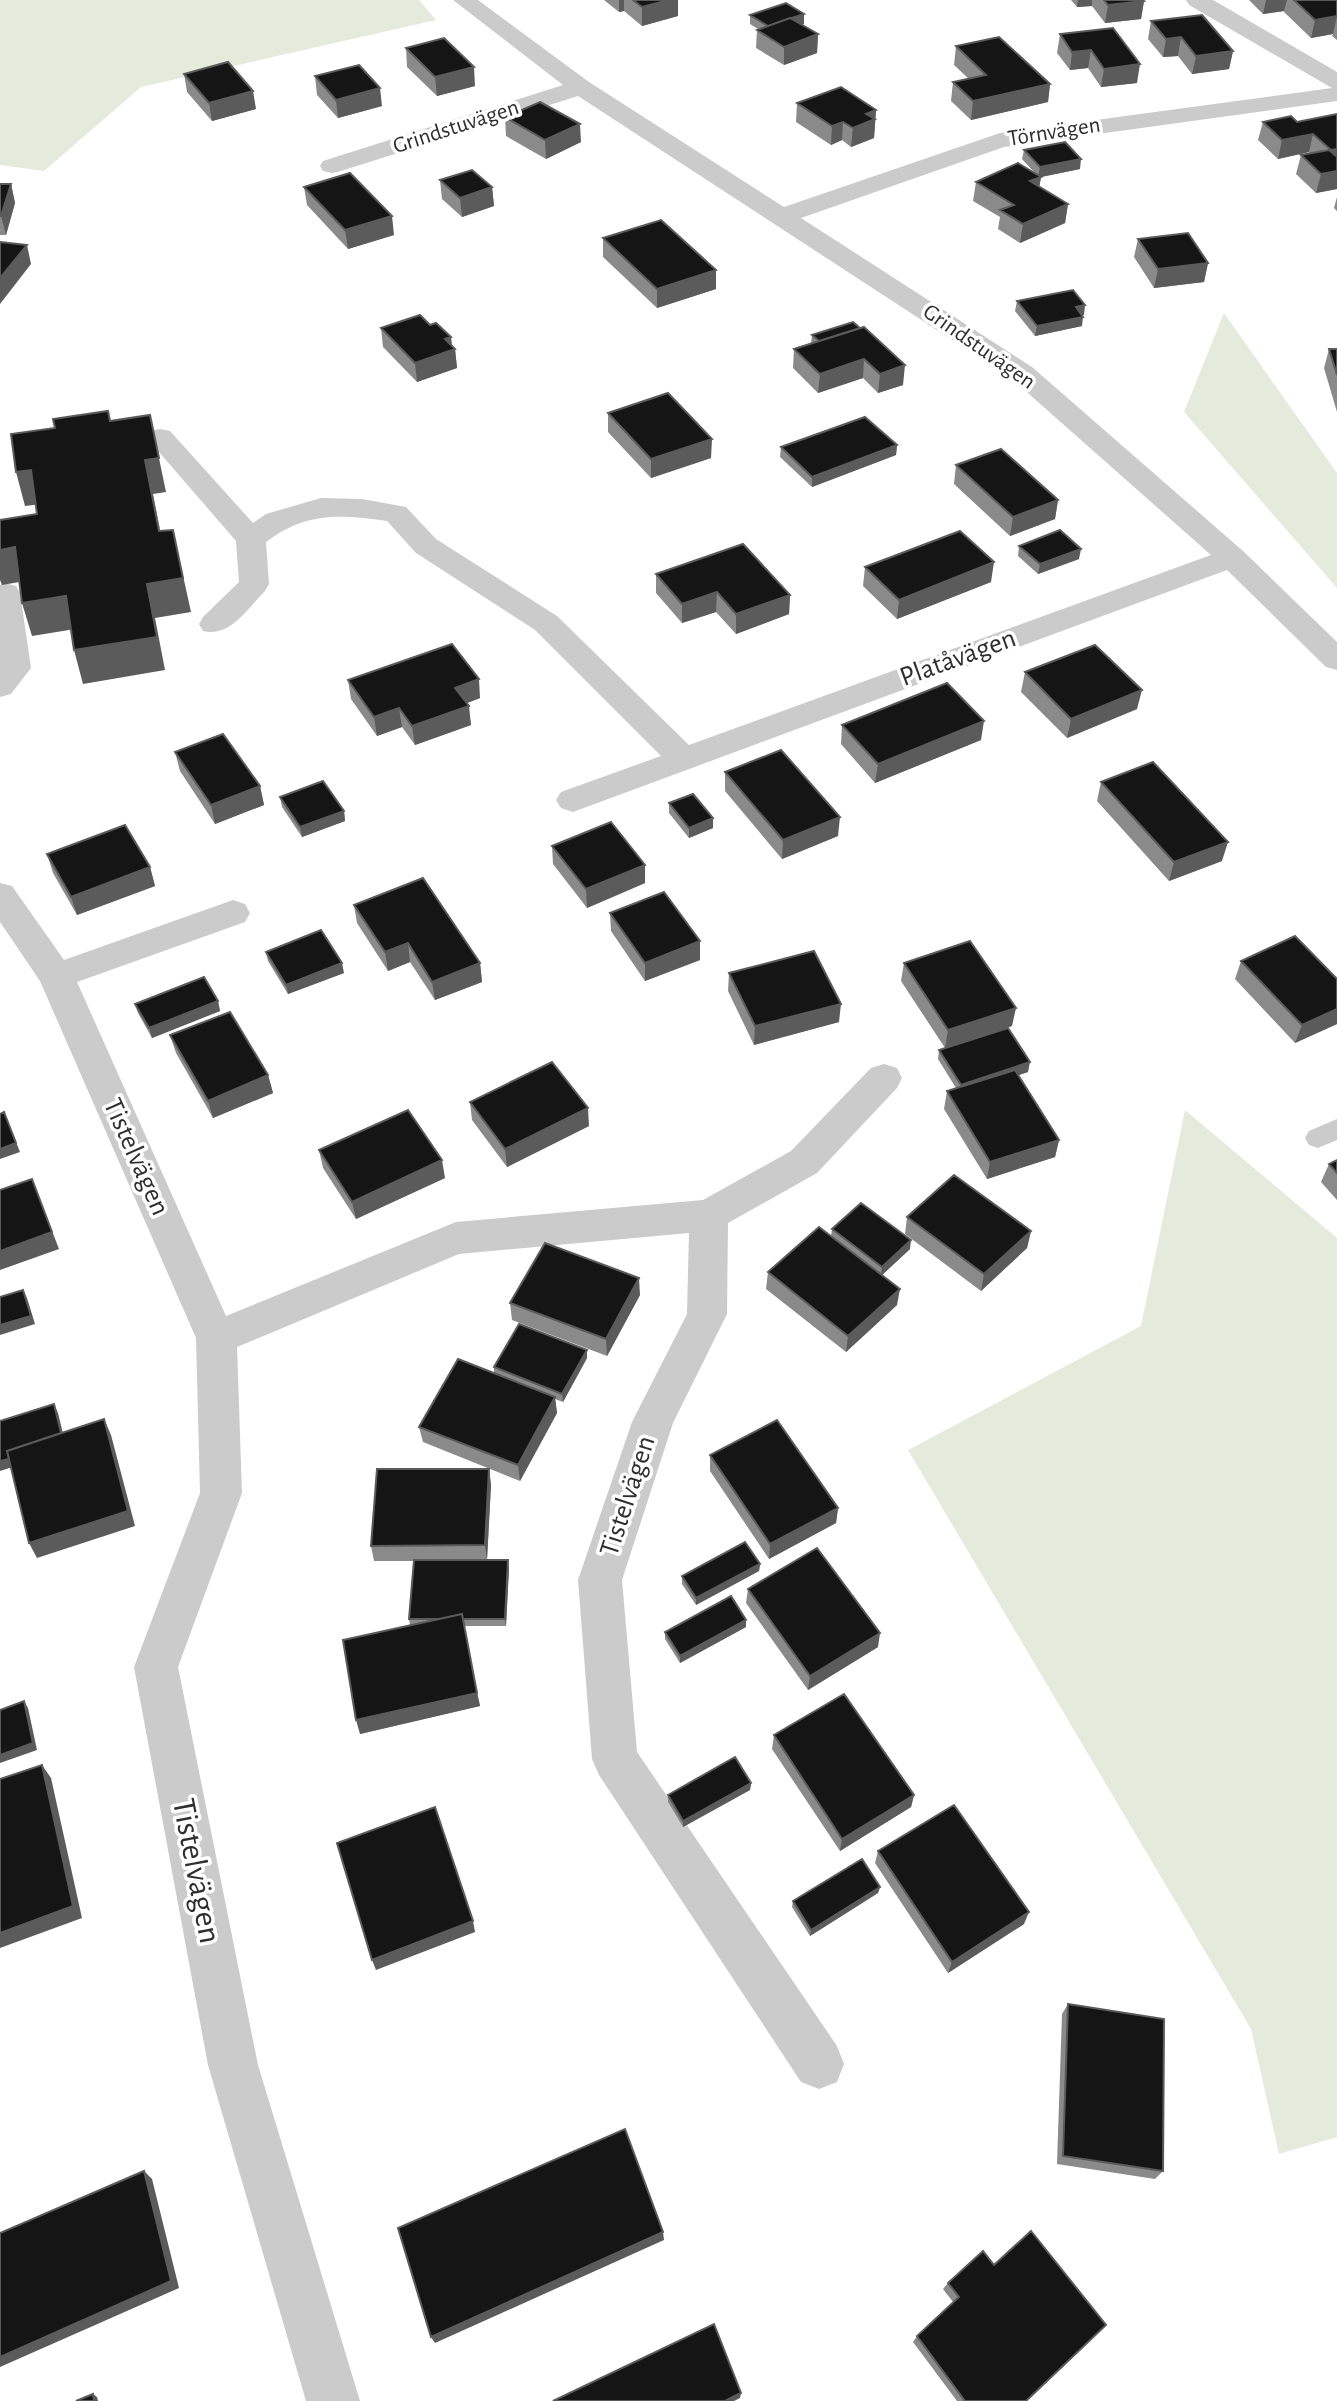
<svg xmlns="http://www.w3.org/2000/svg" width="1337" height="2401" viewBox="0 0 1337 2401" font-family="'Alegreya Sans',sans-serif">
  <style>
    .green { fill: #e4ebdd }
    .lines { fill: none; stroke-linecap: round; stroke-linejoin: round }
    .lane { fill: #cbcbcb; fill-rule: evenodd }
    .street { fill: #cbcbcb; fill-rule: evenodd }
    .wall { fill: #8a8a8a }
    .shaded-wall { fill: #5b5b5b }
    .building { fill: #151515; stroke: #5b5b5b; stroke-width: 2 }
    .labels { text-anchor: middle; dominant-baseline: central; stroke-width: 7; stroke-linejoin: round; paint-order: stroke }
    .far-street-label { font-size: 23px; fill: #2e2e2e; stroke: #fff }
    .street-label { font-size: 28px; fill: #2e2e2e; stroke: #fff }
    .near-street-label { font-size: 33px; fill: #2e2e2e; stroke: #fff }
  </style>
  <rect width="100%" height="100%" fill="#fff"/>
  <path class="green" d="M0,0H419L436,20L141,87L44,171L0,165Z
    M1224,313L1337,473V588L1184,412Z
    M1185,1110L1337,1238V2137L1279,2154L1251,2029L908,1450L1141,1326Z"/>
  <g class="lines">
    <path class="lane" d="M1337,1119V1140L1318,1148L1309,1145L1305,1138L1309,1131Z"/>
    <path class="street" d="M453,0H478L589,82L784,207L1000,133L1332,88L1189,5L1186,0H1213L1337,72V101L1004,147L801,218L1032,367L1243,551L1337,642V670L1326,667L1227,570L573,812L561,808L556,800L561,792L661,756L535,630L416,553L387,521C340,514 305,512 266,542L269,584L265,591C248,608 230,638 203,631L199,624L203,617L239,582L236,541L146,437L150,431L160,429L170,431L253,523L266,514L321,498L362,499L406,507L436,539L557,616L689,745L1211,555L1012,379L578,96L341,171L332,173L323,171L320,166L323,161L563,85Z
      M5,583L16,586L20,593L31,668L11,694L0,697V585Z
      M0,883L12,886L64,960L233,900L245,904L250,913L245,922L77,982L226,1316L456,1222L703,1200L791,1151L871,1068L884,1064L897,1068L902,1078L897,1088L817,1173L728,1223L727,1314L673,1423L622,1580L637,1752L837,2046L844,2064L837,2082L819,2089L801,2082L599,1775L592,1759L578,1580L632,1422L687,1314L689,1233L459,1254L237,1347L242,1493L178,1667L258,2065L360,2401H306L208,2065L134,1667L200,1493L196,1338L40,981L0,922Z"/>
  </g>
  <path class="wall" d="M604,0H678V16L642,26L624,11L619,12Z
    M1071,0H1143L1144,1L1141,19L1105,23L1092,6L1077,7Z
    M1249,0H1337V40L1332,36L1333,34L1311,38L1284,12V11L1263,14Z
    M804,14V24H802L818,34L817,53L784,65L756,48L757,30L758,29L750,24V15Z
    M1151,21L1233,51L1229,69L1192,74L1178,56L1163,57L1148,39Z
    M1113,28L1137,83L1101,87L1088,68L1070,70L1057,53L1060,34Z
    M956,46L1050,84L1048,102L971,120L951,101L953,82L969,79L954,65Z
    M406,48L475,86L437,96L407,67Z
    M184,74L256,109L212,121L187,92Z
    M315,76L382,106L338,118L317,95Z
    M797,103L876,110L874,138L851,147L842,140L831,145L796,122Z
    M1337,114V189L1316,193L1296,174L1301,155L1310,154L1309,152L1278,159L1258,140L1263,122H1297Z
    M505,117L581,142L546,159L506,136Z
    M1024,150L1080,169L1041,177L1039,187L1068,204L1065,223L1020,243L998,229L1000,217L973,201L976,182L1035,173L1022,159Z
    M440,180L492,187L494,206L462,217L442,199Z
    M0,184H11L15,203L6,235H0Z
    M304,187L394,235L348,249L307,205Z
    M1337,197V211L1334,208Z
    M603,238L716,270V289L657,308L603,257Z
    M1138,239L1208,263L1204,282L1154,288L1134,257Z
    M1017,301L1084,315H1082V326L1035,336L1015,311Z
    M853,322L903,385L878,393L863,378L818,393L793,368L794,349L811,344L812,335Z
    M381,328L451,337L452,345L455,349L457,368L417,382L383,347Z
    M1329,349H1337V412L1324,368Z
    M608,413L711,458L651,478L608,432Z
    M897,445L896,455L812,487L780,457L781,447Z
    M956,465L1058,500L1055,519L1010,536L954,484Z
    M1019,546L1079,559L1038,574L1018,556Z
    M865,567L991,582L897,619L863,586Z
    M656,574L790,595L789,614L736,634L716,612L682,623L656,593Z
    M1025,672L1137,709L1067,738L1021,692Z
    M348,680L480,698L467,703L471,725L415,745L402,727L377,736L351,699Z
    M842,725L981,740L875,783L841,744Z
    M175,752L260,786L264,805L215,824L180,771Z
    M725,772L838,836L782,859L725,791Z
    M1101,782L1222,861L1169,881L1097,801Z
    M280,797L344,811L345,821L302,837L282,807Z
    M669,803L713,818V828L689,838L669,813Z
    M552,846L645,883L587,908L553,864Z
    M47,854L150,867L155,886L77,915L53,873Z
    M354,905L480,963L482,982L435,1000L410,962L388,971L357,923Z
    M610,913L700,960L645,981L611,931Z
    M266,952L344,973L288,994L268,961Z
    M1241,961L1337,979V1024L1295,1043L1235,979Z
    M904,963L1012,1026L945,1048L901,981Z
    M729,973L839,1022L754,1045L728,991Z
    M218,1001L220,1011L152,1038L138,1013L135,1004Z
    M170,1035L268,1075L273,1093L213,1118L176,1053Z
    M939,1050L1028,1072L1018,1075L1059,1140L1055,1157L987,1179L944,1109L947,1091L956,1088L938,1059Z
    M470,1102L589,1126L507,1167L472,1120Z
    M319,1150L445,1178L356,1219L323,1168Z
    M1337,1160V1200L1321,1182L1329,1164Z
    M907,1217L1031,1231L1027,1248L981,1291L905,1234Z
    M832,1229L910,1249L882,1275L897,1305L846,1352L766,1289L768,1272L831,1236Z
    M640,1295L607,1356L512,1320L510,1303Z
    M587,1350V1358L563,1402L555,1399L557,1413L520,1481L423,1442L419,1427L494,1373V1367Z
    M710,1455L838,1508L836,1523L769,1559L710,1471Z
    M489,1469L491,1485L487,1560L509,1568L506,1626H464L480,1706L360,1734L410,1625L409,1619L414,1561H374L371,1546Z
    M760,1564L759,1571L696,1605L682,1584V1576Z
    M748,1589L878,1647L808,1690L746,1603Z
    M746,1627L680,1663L665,1639V1632Z
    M774,1735L914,1795L911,1807L840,1851L772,1749Z
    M751,1783L750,1790L683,1827L668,1802V1795Z
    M878,1851L1024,1924L948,1973L875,1863Z
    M880,1887L878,1893L810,1936L792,1907L793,1901Z
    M1068,2004L1163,2171L1155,2179L1057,2164L1062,2014Z
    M983,2251L1026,2401H957L913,2342L917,2336L953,2302L943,2289L948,2283Z"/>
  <path class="shaded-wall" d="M619,0H624V11L619,12Z
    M669,0H678V16L642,26V7Z
    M1078,0H1092V6L1077,7Z
    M1266,0H1287L1284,11L1263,14Z
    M1144,1L1141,19L1105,23L1108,5Z
    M804,14V24L768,36V26Z
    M1337,16L1333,34L1311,38L1315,20Z
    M818,34L817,53L784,65V47Z
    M1181,37L1178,56L1163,57L1166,39Z
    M1091,50L1088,68L1070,70L1072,52Z
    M1233,51L1229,69L1192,74L1196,56Z
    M1140,64L1137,83L1101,87L1104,69Z
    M474,67L475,86L437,96L435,77Z
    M1050,84L1048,102L971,120L973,101Z
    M380,88L382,106L338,118L336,100Z
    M253,91L256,109L212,121L209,103Z
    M876,110L874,138L851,147L853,128L866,114Z
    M843,122L842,140L831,145L832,126Z
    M580,124L581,142L546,159L545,140Z
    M1313,134L1309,152L1278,159L1282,140Z
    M1337,149V167L1326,169L1331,150Z
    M1081,159L1080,169L1041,177L1038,195L1030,181L1038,177L1040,167Z
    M1337,171V189L1316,193L1321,174Z
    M11,184L15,203L6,235L1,216Z
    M492,187L494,206L462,217L460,198Z
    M1068,204L1065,223L1020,243L1023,224Z
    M392,216L394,235L348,249L345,230Z
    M27,245L31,264L0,304V278Z
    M1208,263L1204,282L1154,288L1158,269Z
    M716,270V289L657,308V289Z
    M1085,305L1084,315L1074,317L1076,307Z
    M1083,317L1082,326L1035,336L1037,326Z
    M451,337L452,350L455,349L457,368L417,382L415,363L445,339Z
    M864,359L863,378L818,393L820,374Z
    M905,365L903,385L878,393L880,374Z
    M150,415L166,492L153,494L167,565L145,460Z
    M712,439L711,458L651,478V459Z
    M897,445L896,455L812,487V477Z
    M31,470L41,504L25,506L16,472Z
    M1058,500L1055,519L1010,536L1013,517Z
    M173,530L191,612L155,618L165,670L83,684L74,650L147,584Z
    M15,547L25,581L2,585L0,580V550Z
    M1081,549L1079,559L1038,574L1040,564Z
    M994,562L991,582L897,619L899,600Z
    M717,592L716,612L682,623V604Z
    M790,595L789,614L736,634V614Z
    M66,596L75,629L32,636L22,603Z
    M479,679L480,698L457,707L455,688Z
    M1142,690L1137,709L1067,738L1071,719Z
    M469,706L471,725L415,745L412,726Z
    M399,708L402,727L377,736L374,717Z
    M984,721L981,740L875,783L878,764Z
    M260,786L264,805L215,824L211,805Z
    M344,811L345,821L302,837L300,827Z
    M840,817L838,836L782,859L783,840Z
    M713,818V828L689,838V828Z
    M1228,842L1222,861L1169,881L1174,862Z
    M645,865V883L587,908L586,889Z
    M150,867L155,886L77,915L71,897Z
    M700,941V960L645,981V963Z
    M408,943L410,962L388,971L385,952Z
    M342,963L344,973L288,994L286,985Z
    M480,963L482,982L435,1000L432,982Z
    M218,1001L220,1011L152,1038L149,1028Z
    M841,1004L839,1022L754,1045L755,1026Z
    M1016,1008L1012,1026L945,1048L948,1030Z
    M1337,1009V1024L1295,1043L1302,1025Z
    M1030,1062L1028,1072L960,1094L961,1085Z
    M268,1075L273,1093L213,1118L208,1101Z
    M588,1108L589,1126L507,1167L505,1149Z
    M4,1112L20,1152L0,1159V1149Z
    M1059,1140L1055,1157L987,1179L990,1162Z
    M442,1160L445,1178L356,1219L352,1202Z
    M32,1179L59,1249L0,1270V1251Z
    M1031,1231L1027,1248L981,1291L984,1274Z
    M911,1240L910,1249L881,1276L882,1267Z
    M639,1278L640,1295L607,1356L606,1339Z
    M900,1289L897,1305L846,1352L848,1336Z
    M23,1290L27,1298L35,1324L0,1335V1325Z
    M587,1350V1358L563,1402L562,1394Z
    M555,1397L557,1413L520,1481L518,1465Z
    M54,1404L58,1413L67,1450L0,1471V1461Z
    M104,1419L111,1435L135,1526L37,1558L29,1543Z
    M489,1469L491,1485L487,1560L485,1545Z
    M838,1508L836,1523L769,1559L770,1544Z
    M508,1560L509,1568L506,1626L505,1619Z
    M760,1564L759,1571L696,1605V1598Z
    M746,1620V1627L680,1663V1656Z
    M880,1633L878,1647L808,1690L810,1676Z
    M477,1693L480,1706L360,1734L356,1720Z
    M24,1701L28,1708L37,1750L0,1763V1755Z
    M42,1765L51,1778L82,1918L0,1948V1933Z
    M751,1783L750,1790L683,1827V1821Z
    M914,1795L911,1807L840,1851L842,1839Z
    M880,1887L878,1893L810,1936L811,1930Z
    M1029,1912L1024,1924L948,1973L952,1962Z
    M473,1921L475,1932L376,1970L372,1960Z
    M144,2171L152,2179L179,2288L0,2367V2357Z
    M663,2232L664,2240L435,2343L431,2337Z
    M741,2393L740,2398L734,2401H725Z
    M93,2394L97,2397L98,2401H94Z"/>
  <path class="building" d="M633,0H669L642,7Z
    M1104,0H1143L1144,1L1108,5Z
    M1294,0H1337V16L1315,20Z
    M786,3L804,14L792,18H790L768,26L750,15Z
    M1202,15L1233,51L1196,56L1181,37L1166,39L1151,21Z
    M790,18L818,34L784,47L757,30Z
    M1113,28L1140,64L1104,69L1091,50L1072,52L1060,34Z
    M999,37L1050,84L973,101L953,82L986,75L956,46Z
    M444,38L474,67L435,77L406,48Z
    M228,62L253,91L209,103L184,74Z
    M359,65L380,88L336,100L315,76Z
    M841,87L876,110L866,114L875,119L853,128L843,122L832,126L797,103Z
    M540,102L580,124L545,140L505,117Z
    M1337,114V149L1331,150L1313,134L1282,140L1263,122L1291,116L1297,122Z
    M1065,142L1081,159L1040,167L1024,150Z
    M1329,150L1336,156L1337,155V171L1321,174L1301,155Z
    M1018,163L1041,177L1030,181L1068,204L1023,224L1000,210L1014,205L976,182Z
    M472,170L492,187L460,198L440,180Z
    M350,173L392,216L345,230L304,187Z
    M0,184H11L1,216H0Z
    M661,220L716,270L657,289L603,238Z
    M1188,233L1208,263L1158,269L1138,239Z
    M0,242L27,245L0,278Z
    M1073,290L1085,305L1076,307L1083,317L1037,326L1017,301Z
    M420,315L430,325L436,323L451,337L445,339L455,349L415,363L381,328Z
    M853,322L860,328L819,341L812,335Z
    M864,327L905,365L880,374L864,359L820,374L794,349Z
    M1329,349H1337V375Z
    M668,393L712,439L651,459L608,413Z
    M108,411L110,421L150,415L159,458L145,460L159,531L173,530L183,578L147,584L157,637L74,650L66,596L22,603L15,547L0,550V520L37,514L31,470L16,472L11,434L55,428L53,419Z
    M865,417L897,445L812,477L781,447Z
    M1001,449L1058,500L1013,517L956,465Z
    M1060,530L1081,549L1040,564L1019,546Z
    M960,531L994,562L899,600L865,567Z
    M743,544L790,595L736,614L717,592L682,604L656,574Z
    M452,644L479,679L455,688L469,706L412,726L399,708L374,717L348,680Z
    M1095,645L1142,690L1071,719L1025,672Z
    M947,683L984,721L878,764L842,725Z
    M223,734L260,786L211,805L175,752Z
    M781,750L840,817L783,840L725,772Z
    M1153,762L1228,842L1174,862L1101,782Z
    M323,781L344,811L300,827L280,797Z
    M693,794L713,818L689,828L669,803Z
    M611,822L645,865L586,889L552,846Z
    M125,825L150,867L71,897L47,854Z
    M423,878L480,963L432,982L408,943L385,952L354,905Z
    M664,892L700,941L645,963L610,913Z
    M321,930L342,963L286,985L266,952Z
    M1295,936L1337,979V1009L1302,1025L1241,961Z
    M970,941L1016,1008L948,1030L904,963Z
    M814,951L841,1004L755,1026L729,973Z
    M204,977L218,1001L149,1028L135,1004Z
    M230,1012L268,1075L208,1101L170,1035Z
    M1008,1028L1030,1062L961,1085L939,1050Z
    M552,1062L588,1108L505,1149L470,1102Z
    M1015,1070L1059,1140L990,1162L947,1091Z
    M408,1110L442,1160L352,1202L319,1150Z
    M4,1112L16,1143L0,1149V1114Z
    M1337,1160V1173L1329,1164Z
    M954,1175L1031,1231L984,1274L907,1217Z
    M32,1179L52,1232L0,1251V1190Z
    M861,1203L911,1240L882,1267L832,1229Z
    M819,1227L900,1289L848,1336L768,1272Z
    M545,1243L639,1278L606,1339L510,1303Z
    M23,1290L31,1316L0,1325V1297Z
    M519,1324L587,1350L562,1394L494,1367Z
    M458,1359L555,1397L518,1465L419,1427Z
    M54,1404L61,1433L7,1451L9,1459L0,1461V1421Z
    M104,1419L128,1511L29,1543L7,1451Z
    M777,1420L838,1508L770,1544L710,1455Z
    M377,1469H489L485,1545L371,1546Z
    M745,1542L760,1564L696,1598L682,1576Z
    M817,1548L880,1633L810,1676L748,1589Z
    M414,1560H508L505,1619H463L462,1614L439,1619H409Z
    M731,1596L746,1620L680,1656L665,1632Z
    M462,1614L477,1693L356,1720L343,1640Z
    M844,1694L914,1795L842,1839L774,1735Z
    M24,1701L33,1743L0,1755V1710Z
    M735,1757L751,1783L683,1821L668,1795Z
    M42,1765L73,1906L0,1933V1779Z
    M954,1805L1029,1912L952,1962L878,1851Z
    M435,1807L473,1921L372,1960L337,1843Z
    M862,1859L880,1887L811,1930L793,1901Z
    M1068,2004L1164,2019L1163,2171L1063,2156Z
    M625,2129L663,2232L431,2337L398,2228Z
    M144,2171L171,2281L0,2357V2233Z
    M1031,2231L1106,2325L1026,2401H965L917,2336L959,2297L948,2283L983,2251L994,2265Z
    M714,2324L741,2393L725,2401H553Z
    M93,2394L94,2401H76Z"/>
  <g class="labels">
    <g class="far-street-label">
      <text transform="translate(456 127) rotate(-18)">Grindstuvägen</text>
      <text transform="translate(1054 132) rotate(-9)">Törnvägen</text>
      <text transform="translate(979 347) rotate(35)">Grindstuvägen</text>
    </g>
    <g class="street-label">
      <text transform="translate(958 658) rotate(-20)">Platåvägen</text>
      <text transform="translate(136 1157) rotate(66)">Tistelvägen</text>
      <text transform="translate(628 1496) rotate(-72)">Tistelvägen</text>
    </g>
    <g class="near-street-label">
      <text transform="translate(196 1871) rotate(79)">Tistelvägen</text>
    </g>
  </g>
</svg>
